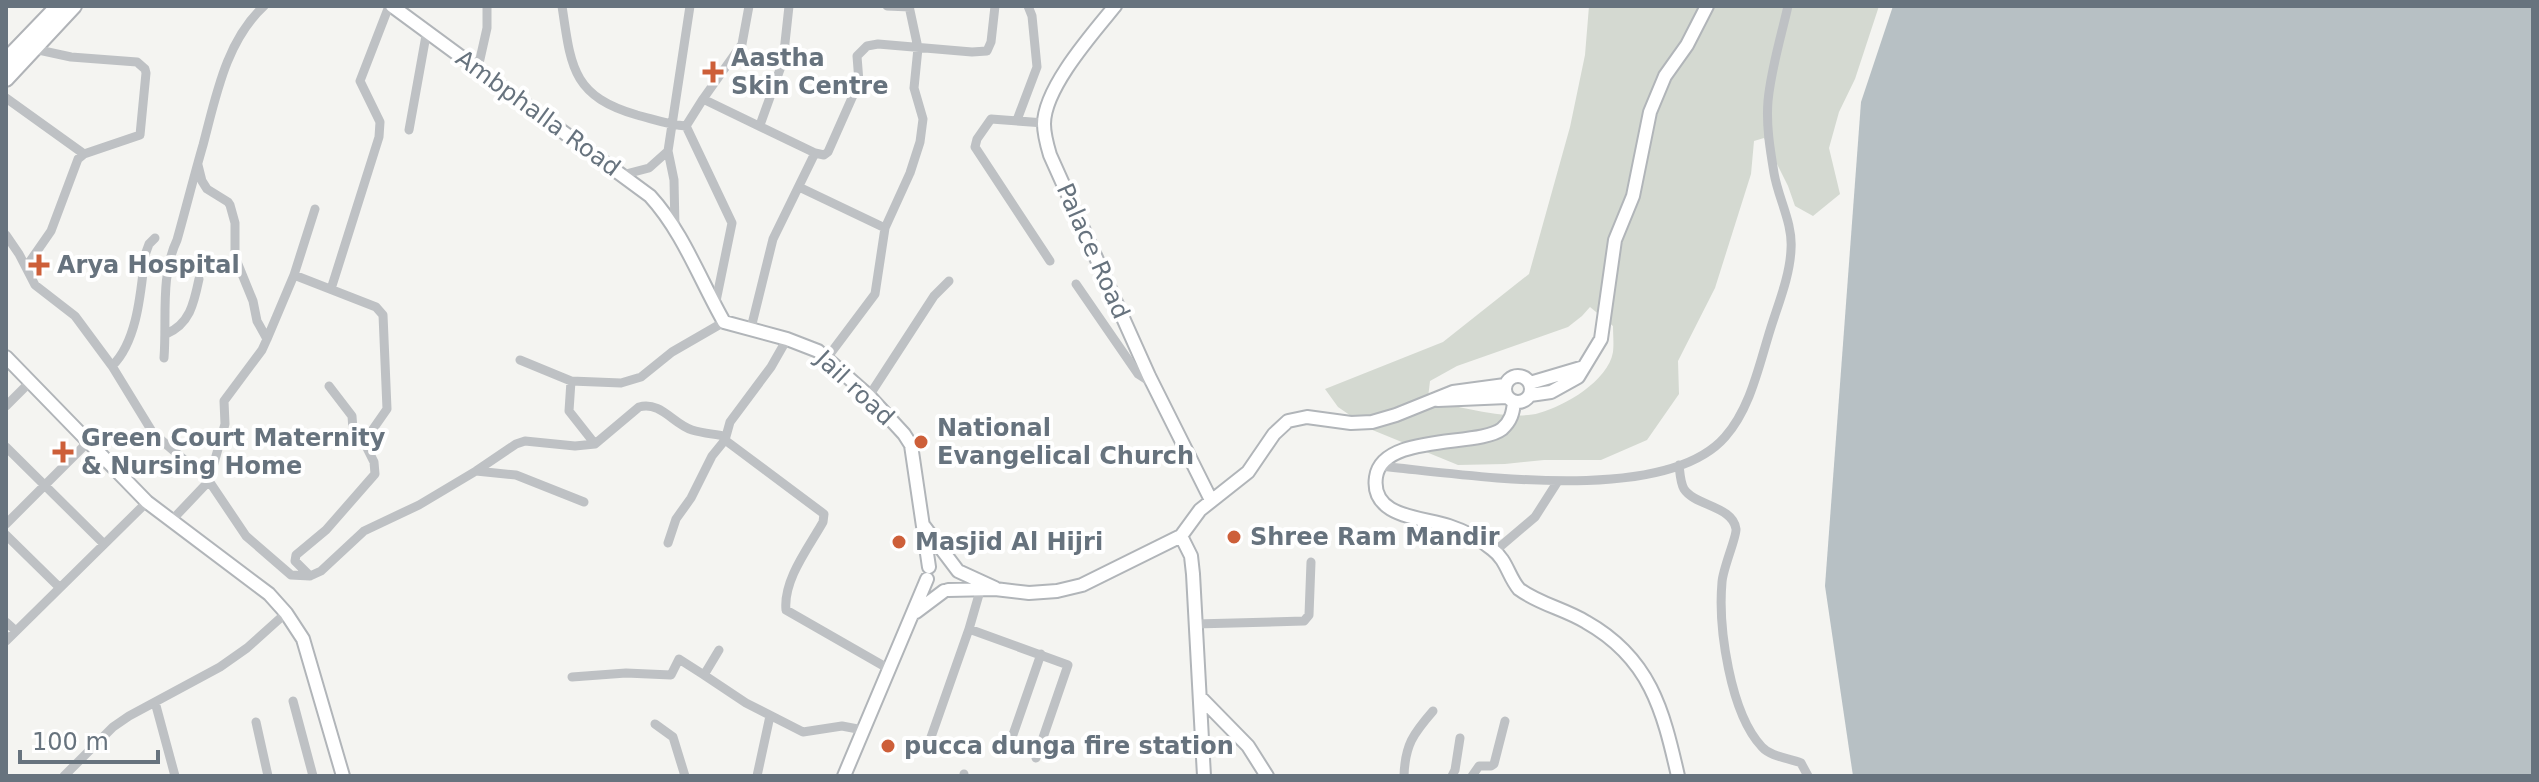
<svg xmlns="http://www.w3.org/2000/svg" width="2539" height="782" viewBox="0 0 2539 782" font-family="'DejaVu Sans',sans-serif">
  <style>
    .green { fill: #d4d9d1; fill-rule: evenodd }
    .water { fill: #b7c0c4 }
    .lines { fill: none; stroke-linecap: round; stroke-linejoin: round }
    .secondary-casing { stroke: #b1b5b9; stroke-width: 16 }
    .primary-casing { stroke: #b0b3b7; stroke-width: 18 }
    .street { stroke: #bec1c4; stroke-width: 9 }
    .secondary { stroke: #fff; stroke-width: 12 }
    .primary { stroke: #fff; stroke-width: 14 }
    .poi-dot { fill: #cd5f39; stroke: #fff; stroke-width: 3 }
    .labels { text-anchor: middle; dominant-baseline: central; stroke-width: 8; stroke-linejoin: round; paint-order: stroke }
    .poi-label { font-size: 24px; font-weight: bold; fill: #67737e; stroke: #fff; text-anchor: start }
    .street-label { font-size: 24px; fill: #67737e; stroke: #fff }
  </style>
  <rect width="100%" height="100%" fill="#f4f4f1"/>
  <path class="green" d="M1589,6H1879L1855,79L1839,112L1829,148L1840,194L1813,216L1795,206L1788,186L1764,138L1754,141L1751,174L1715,288L1678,361L1679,394L1647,440L1601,460H1544L1505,464L1458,465L1370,429L1338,407L1325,389L1443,342L1529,274L1570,127L1585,55ZM1590,307L1613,326C1613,334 1614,344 1613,352C1608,381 1565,406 1539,413C1514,421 1452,407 1428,398L1430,381L1457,366L1568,327L1582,316Z"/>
  <path class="water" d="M1893,6H2533V776H1853L1825,586L1861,102Z"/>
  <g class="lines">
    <g class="secondary-casing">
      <path id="secondary" d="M392,6L650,196C683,232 700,280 724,322L787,339L818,351L869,396L904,434L911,445L929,567
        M1115,6C1093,33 1044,88 1044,124C1044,134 1047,145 1050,155L1149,376L1211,500
        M6,357L147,502L269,594L286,613L303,639L343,776
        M1505 389a13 13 0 1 1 26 0a13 13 0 1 1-26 0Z
        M1530,383L1584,367
        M1530,395L1551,392L1578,377L1601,339L1615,240L1633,196L1650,112L1665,76L1687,45L1707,6
        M1438,400L1507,397
        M1514,402C1513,413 1511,421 1502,429C1479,447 1382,433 1376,477C1370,518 1423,517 1449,526C1464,531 1480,539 1492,549C1507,560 1508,576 1519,589C1539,604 1565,609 1586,622C1650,658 1663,710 1678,776
        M924,526L958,571L995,588
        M1181,536L1191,556L1193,574L1204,776
        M948,590L995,589L1029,593L1057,591L1082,585L1181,536L1200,510L1248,472L1274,434L1288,421L1307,417L1351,423L1372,422L1396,415L1453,392L1505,385
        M916,612L944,591
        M1201,698L1248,746L1267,776
        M844,776L927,579"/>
    </g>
    <g class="primary-casing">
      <path id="primary" d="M6,60L58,6
        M6,79L74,6"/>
    </g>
    <path class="street" d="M562,6C571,67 572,96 637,115C653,119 669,125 686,126L703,99
      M749,6L742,44L703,99L815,153L773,239L751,328
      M887,6L910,7
      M478,68L487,28V6
      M6,98L84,154
      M1017,120L1037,67L1032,16L1028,6
      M1044,123L991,119L977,139L975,147L1050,261
      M760,125L783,61L789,6
      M686,126L732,223L715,306
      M409,130L427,30
      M815,153L824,155L828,152L859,82L857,56L867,46L878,44L972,52L987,51L991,42L995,6
      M198,165L202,181L207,189L228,202L230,205L235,223V257L253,301L257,321L267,339
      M622,175L649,168L668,151
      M799,187L885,228
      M675,228L674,180L668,151L690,6
      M6,235L19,254L35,285L75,316L112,366L153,433L209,481L246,536L291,575L310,576L321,571L364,531L419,505L476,471L516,444L525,441L575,446L595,444L639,407C661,401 673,424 692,430C702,433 714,434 724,436
      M26,267L51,231L78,159L84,154L140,135L146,73L145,69L137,62L71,57L34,49
      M294,275L376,307L383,315L387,409L364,442
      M1076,284L1138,374L1152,383
      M331,289L379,137L380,122L360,81L389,6
      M166,334C190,324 194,303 199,279
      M164,358C167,318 160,276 177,240C186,208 194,176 203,145C216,96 226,41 264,6
      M827,358L875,294L885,228L910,173L920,142L923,119L914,88L918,48L909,6
      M520,360L571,381L621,383L641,377L672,352L724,322
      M112,366C138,341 141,289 145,255L149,244L155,238
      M571,381L569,411L595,444
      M869,396L934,296L949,281
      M6,406L29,383
      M725,440L824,514L823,522C809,547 783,580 786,610L889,669
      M6,447L104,544
      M1679,465C1680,472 1680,482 1684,489C1695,506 1733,506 1736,529C1737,536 1723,568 1722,582C1718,627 1730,713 1762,747C1771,757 1789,758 1801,763L1808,776
      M1379,466C1465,474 1664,507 1725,437C1749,410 1758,370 1768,337C1776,309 1790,278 1791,249C1793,223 1778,198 1774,173C1770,149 1766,125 1768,101C1771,69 1781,37 1788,6
      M476,471L516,475L584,502
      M172,520L209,481L225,424L224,401L262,350L267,339L294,275L315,209
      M6,524L88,442
      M6,535L59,587
      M668,543L676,519L691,498L712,456L725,440L730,422L771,367L787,339
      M1495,551L1535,517L1558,481
      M310,576L295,561L296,555L326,530L375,474L374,462L364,442L353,430L352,416L329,386
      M6,622L16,631
      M1195,624L1304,621L1309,615L1311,562
      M969,629L1068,665L1036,758
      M6,641L147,502
      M719,650L704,675L746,703L803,732L842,726L863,730
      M572,677L626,673L671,675L679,659L704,675
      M293,701L313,776
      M155,702L175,776
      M256,722L268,776
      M655,724L673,737L685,776
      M930,740L969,629L980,591
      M1008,749L1041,654
      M64,776L113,727L129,716L220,667L247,648L286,613
      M757,776L770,716
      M964,776V774
      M1404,776C1405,745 1413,734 1433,711
      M1452,776L1455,770L1460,738
      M1472,776L1479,766H1491L1494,764L1505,721"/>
    <use href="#secondary" class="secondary"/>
    <use href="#primary" class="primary"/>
  </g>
  <g class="poi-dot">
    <path d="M709 60h8v8h8v8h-8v8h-8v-8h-8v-8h8z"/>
    <path d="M35 253h8v8h8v8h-8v8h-8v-8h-8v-8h8z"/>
    <circle cx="921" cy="442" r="8"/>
    <path d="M59 440h8v8h8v8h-8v8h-8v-8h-8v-8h8z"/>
    <circle cx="1234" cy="537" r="8"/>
    <circle cx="899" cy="542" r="8"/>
    <circle cx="888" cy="746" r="8"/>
  </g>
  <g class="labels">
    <g class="poi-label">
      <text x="731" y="58">Aastha<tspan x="731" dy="28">Skin Centre</tspan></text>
      <text x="57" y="265">Arya Hospital</text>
      <text x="937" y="428">National<tspan x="937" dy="28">Evangelical Church</tspan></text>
      <text x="81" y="438">Green Court Maternity<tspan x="81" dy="28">&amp; Nursing Home</tspan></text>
      <text x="1250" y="537">Shree Ram Mandir</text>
      <text x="915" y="542">Masjid Al Hijri</text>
      <text x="904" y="746">pucca dunga fire station</text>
    </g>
    <g class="street-label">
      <text transform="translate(538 113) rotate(36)">Ambphalla Road</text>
      <text transform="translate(1093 251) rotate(66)">Palace Road</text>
      <text transform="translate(855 388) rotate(43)">Jail road</text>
    </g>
  </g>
  <rect width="2539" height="782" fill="none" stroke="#67737e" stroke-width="16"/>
  <path d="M20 750v12h138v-12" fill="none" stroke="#67737e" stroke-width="4"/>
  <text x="32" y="750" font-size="24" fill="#67737e" stroke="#ffffff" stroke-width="6" paint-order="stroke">100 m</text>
</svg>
